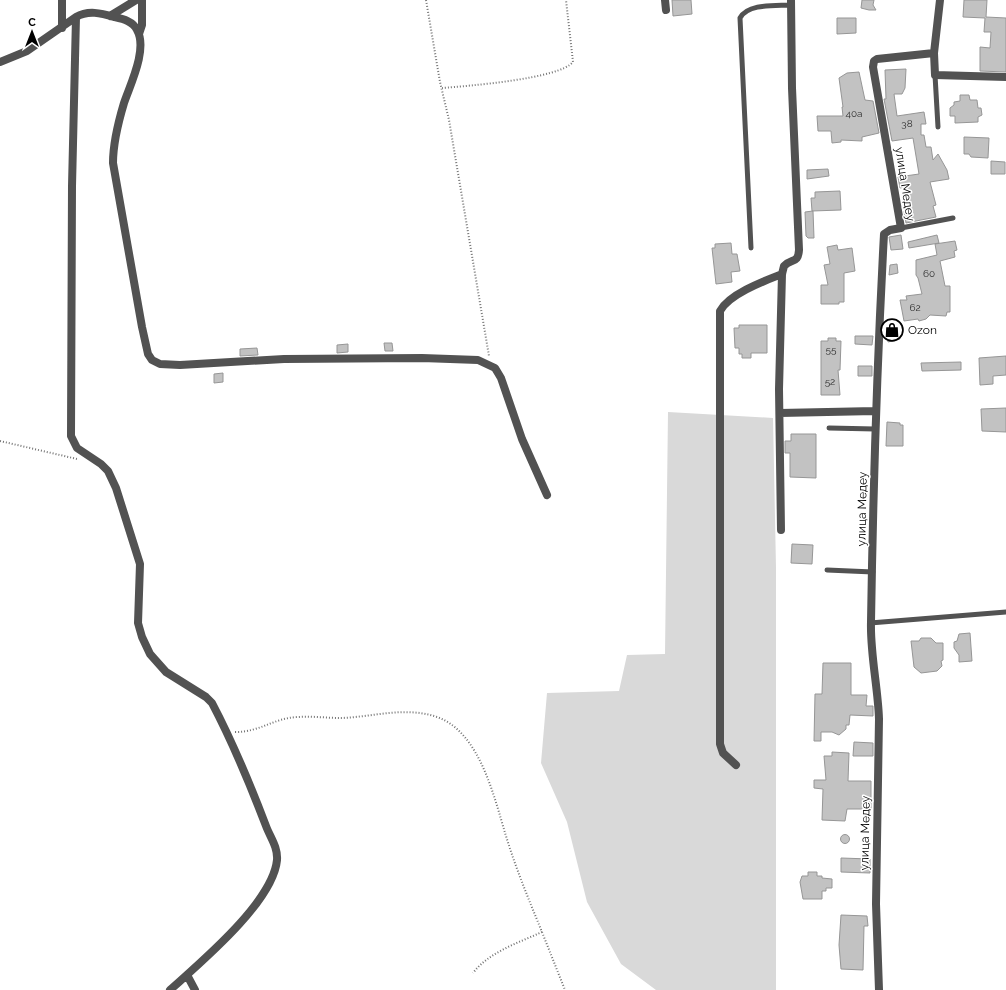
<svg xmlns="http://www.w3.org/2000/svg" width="1006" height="990" viewBox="0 0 1006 990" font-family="Raleway,sans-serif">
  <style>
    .green { fill: #d9d9d9 }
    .building { fill: #c2c2c2; stroke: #969696 }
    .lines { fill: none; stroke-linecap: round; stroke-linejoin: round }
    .path { stroke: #747474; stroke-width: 2; stroke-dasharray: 1 2; stroke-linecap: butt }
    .lane { stroke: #525252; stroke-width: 5 }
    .street { stroke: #525252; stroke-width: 8 }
    .labels { text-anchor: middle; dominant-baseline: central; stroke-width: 3; stroke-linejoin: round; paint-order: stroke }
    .number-label { font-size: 10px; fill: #303030 }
    .street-label { font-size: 12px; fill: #000; stroke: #fff }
    .poi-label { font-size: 12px; fill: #000; stroke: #fff; text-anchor: start }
  </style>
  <rect width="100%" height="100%" fill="#fff"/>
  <path class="green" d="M668,412L773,418L776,568V990H656L621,964L587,902L567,822L541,763L547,693L619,691L627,655L665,654Z"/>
  <path class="building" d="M672,0H691L692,14L673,16Z
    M862,0H874L873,5L876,10H869L861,8Z
    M964,0H987L986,17L1006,18V72L980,71V47L990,48L991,32H984L985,18L963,17Z
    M837,18H856V33L837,34Z
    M906,69L905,88L902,94H894L897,116L924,112L926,124H921V135H924L926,147H931L933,160L938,154L947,170L949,179L930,182L936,205L933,206L936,217L906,223L904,211L911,209L906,187L900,188L898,177L919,174L913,138L892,141L884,99H886L885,70Z
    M859,72L865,100L873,101L879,133L862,137V141L841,140V142L832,143L831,131H818L817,116H843L842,107H843L839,78L847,73Z
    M960,95H969L970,100H977L978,108H981L982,115L978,117V122L955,123V116H950V108L954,105V102L960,101Z
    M964,137L989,138L988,158L971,157L969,154H964Z
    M991,161L1005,162V174H991Z
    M828,169L829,176L807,179V170Z
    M840,191L841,210L812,211L811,198H815V192Z
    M813,211L814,238H808L806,236L805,212Z
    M901,235L903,249L891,250L889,237Z
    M937,235L939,243L909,248L908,242Z
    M955,241L957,250L954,251L955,257L940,261L945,286H950V312H947L946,316L930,315L926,319L919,321L918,319L904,321L900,300H907L906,296L922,294L918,278L916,275V260L937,255L935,244Z
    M731,243L732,254H737L740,271L731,272L732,282L716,284L712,248H715V244Z
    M837,245L838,250L852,248L855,271L844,273V302H839V304H821V285H828L824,265L830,264L827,247Z
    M897,264L898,273L889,275L890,265Z
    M739,325H767V353H751V358H742V354H739V348H735L734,328H739Z
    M886,327H900V339L888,342Z
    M855,336H873L872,345L855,344Z
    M828,338H836V341H841L840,370H838L840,395H821V341H828Z
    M384,343H392L393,351H385Z
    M348,344V352L337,353V345Z
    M257,348L258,355L240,356V349Z
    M1006,356V375L993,376V384L980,385L979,358Z
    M961,362V370L922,371L921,363Z
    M858,366H872V376H858Z
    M223,373V382L214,383V374Z
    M1006,408V432L982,431L981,409Z
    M887,422L900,423V425H903V446H886Z
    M791,434H816V478L790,477V453H785V441H791Z
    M792,544L813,545L812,564L791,563Z
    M970,633L972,661L959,662V655L954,648V642L957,641L959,634Z
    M921,638H931L936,643H943V660L941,661L942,666L937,671L921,673L914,667L911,641H919Z
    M823,663H851V695H867L866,706H873V716L850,715L849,725H846V729L839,735L832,732H821V741H814L815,694H822Z
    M854,742L873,743V756H853Z
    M832,752L849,753L848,781H871V809H847L845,821L822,820L823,789L814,788V780H826L824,756H832Z
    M840.5 839a4.5 4.5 0 1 1 9 0a4.5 4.5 0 1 1-9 0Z
    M841,858L870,859V873L841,872Z
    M808,872H817V876H822V878L832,879V888H826V891H822V899H803L800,882L802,876H808Z
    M841,915L867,916L868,926H864L863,970L841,969L839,945Z"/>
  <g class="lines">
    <path class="path" d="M426,0L440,82L449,120L489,356
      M442,88C467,86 559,79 573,62L566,0
      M0,441L77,459
      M235,732C261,732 273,718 298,717C312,716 327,718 341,718C373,717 405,706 437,717C480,732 494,797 506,836C516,869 529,900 542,932C518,943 489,952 473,973
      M542,932L565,990"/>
    <path class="lane" d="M935,75L938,127
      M901,228L953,218
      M751,248L740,18C748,3 776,6 791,5
      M829,428L875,429
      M827,570L873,572
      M870,623L1006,612"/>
    <path class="street" d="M665,0L666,10
      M940,0L934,53L935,75L1006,77
      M110,16L136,0
      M62,28V0
      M139,34L142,25V0
      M0,62L27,51L76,17
      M780,413L875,411
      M781,530L779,389L782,274L784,266C792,258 798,264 799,250L792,88L791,0
      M736,765L723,753L720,744V311C729,294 764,281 782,274
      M187,975L195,990
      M170,990C201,962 273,902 277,860C278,847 270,837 266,826C250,784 233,743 212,703L206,697L166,672L150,654L142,637L138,623L140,564L116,488L108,471L101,464L77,448L71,436L72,186L76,17C88,10 101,13 114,17C123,19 133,21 137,30C148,49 130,85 124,103C118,123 113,143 113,163L142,327L148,354L152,360L160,364L180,365L284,359L422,358L478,360L495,368L501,378L522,439L547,495
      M879,990L876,904L879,719C878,688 870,653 871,622C873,493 877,364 884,234L890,230L901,228L873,67L874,61L877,59L934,53"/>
  </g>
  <defs>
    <g id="shop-ring" transform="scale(1.15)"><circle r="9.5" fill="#fff" stroke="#000" stroke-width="1.5"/><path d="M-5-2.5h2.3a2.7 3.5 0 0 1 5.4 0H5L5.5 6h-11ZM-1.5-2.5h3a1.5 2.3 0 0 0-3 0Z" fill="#000"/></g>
  </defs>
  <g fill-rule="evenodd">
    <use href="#shop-ring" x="892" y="330"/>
  </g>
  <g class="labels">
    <g class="number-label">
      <text x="854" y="113">40а</text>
      <text x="907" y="123">38</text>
      <text x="929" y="273">60</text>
      <text x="915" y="307">62</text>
      <text x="831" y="349">55</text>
      <text x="830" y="381">52</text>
    </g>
    <g class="street-label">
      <text transform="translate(905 184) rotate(81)">улица Медеу</text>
      <text transform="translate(862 509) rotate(-89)">улица Медеу</text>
      <text transform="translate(865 833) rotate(-89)">улица Медеу</text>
    </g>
    <g class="poi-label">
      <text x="908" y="330">Ozon</text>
    </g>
  </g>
  <g transform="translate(32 32)" stroke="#ffffff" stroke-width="3" paint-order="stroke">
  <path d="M0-3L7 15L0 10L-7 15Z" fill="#000000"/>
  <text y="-6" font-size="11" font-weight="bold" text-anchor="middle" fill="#000000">С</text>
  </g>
</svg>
